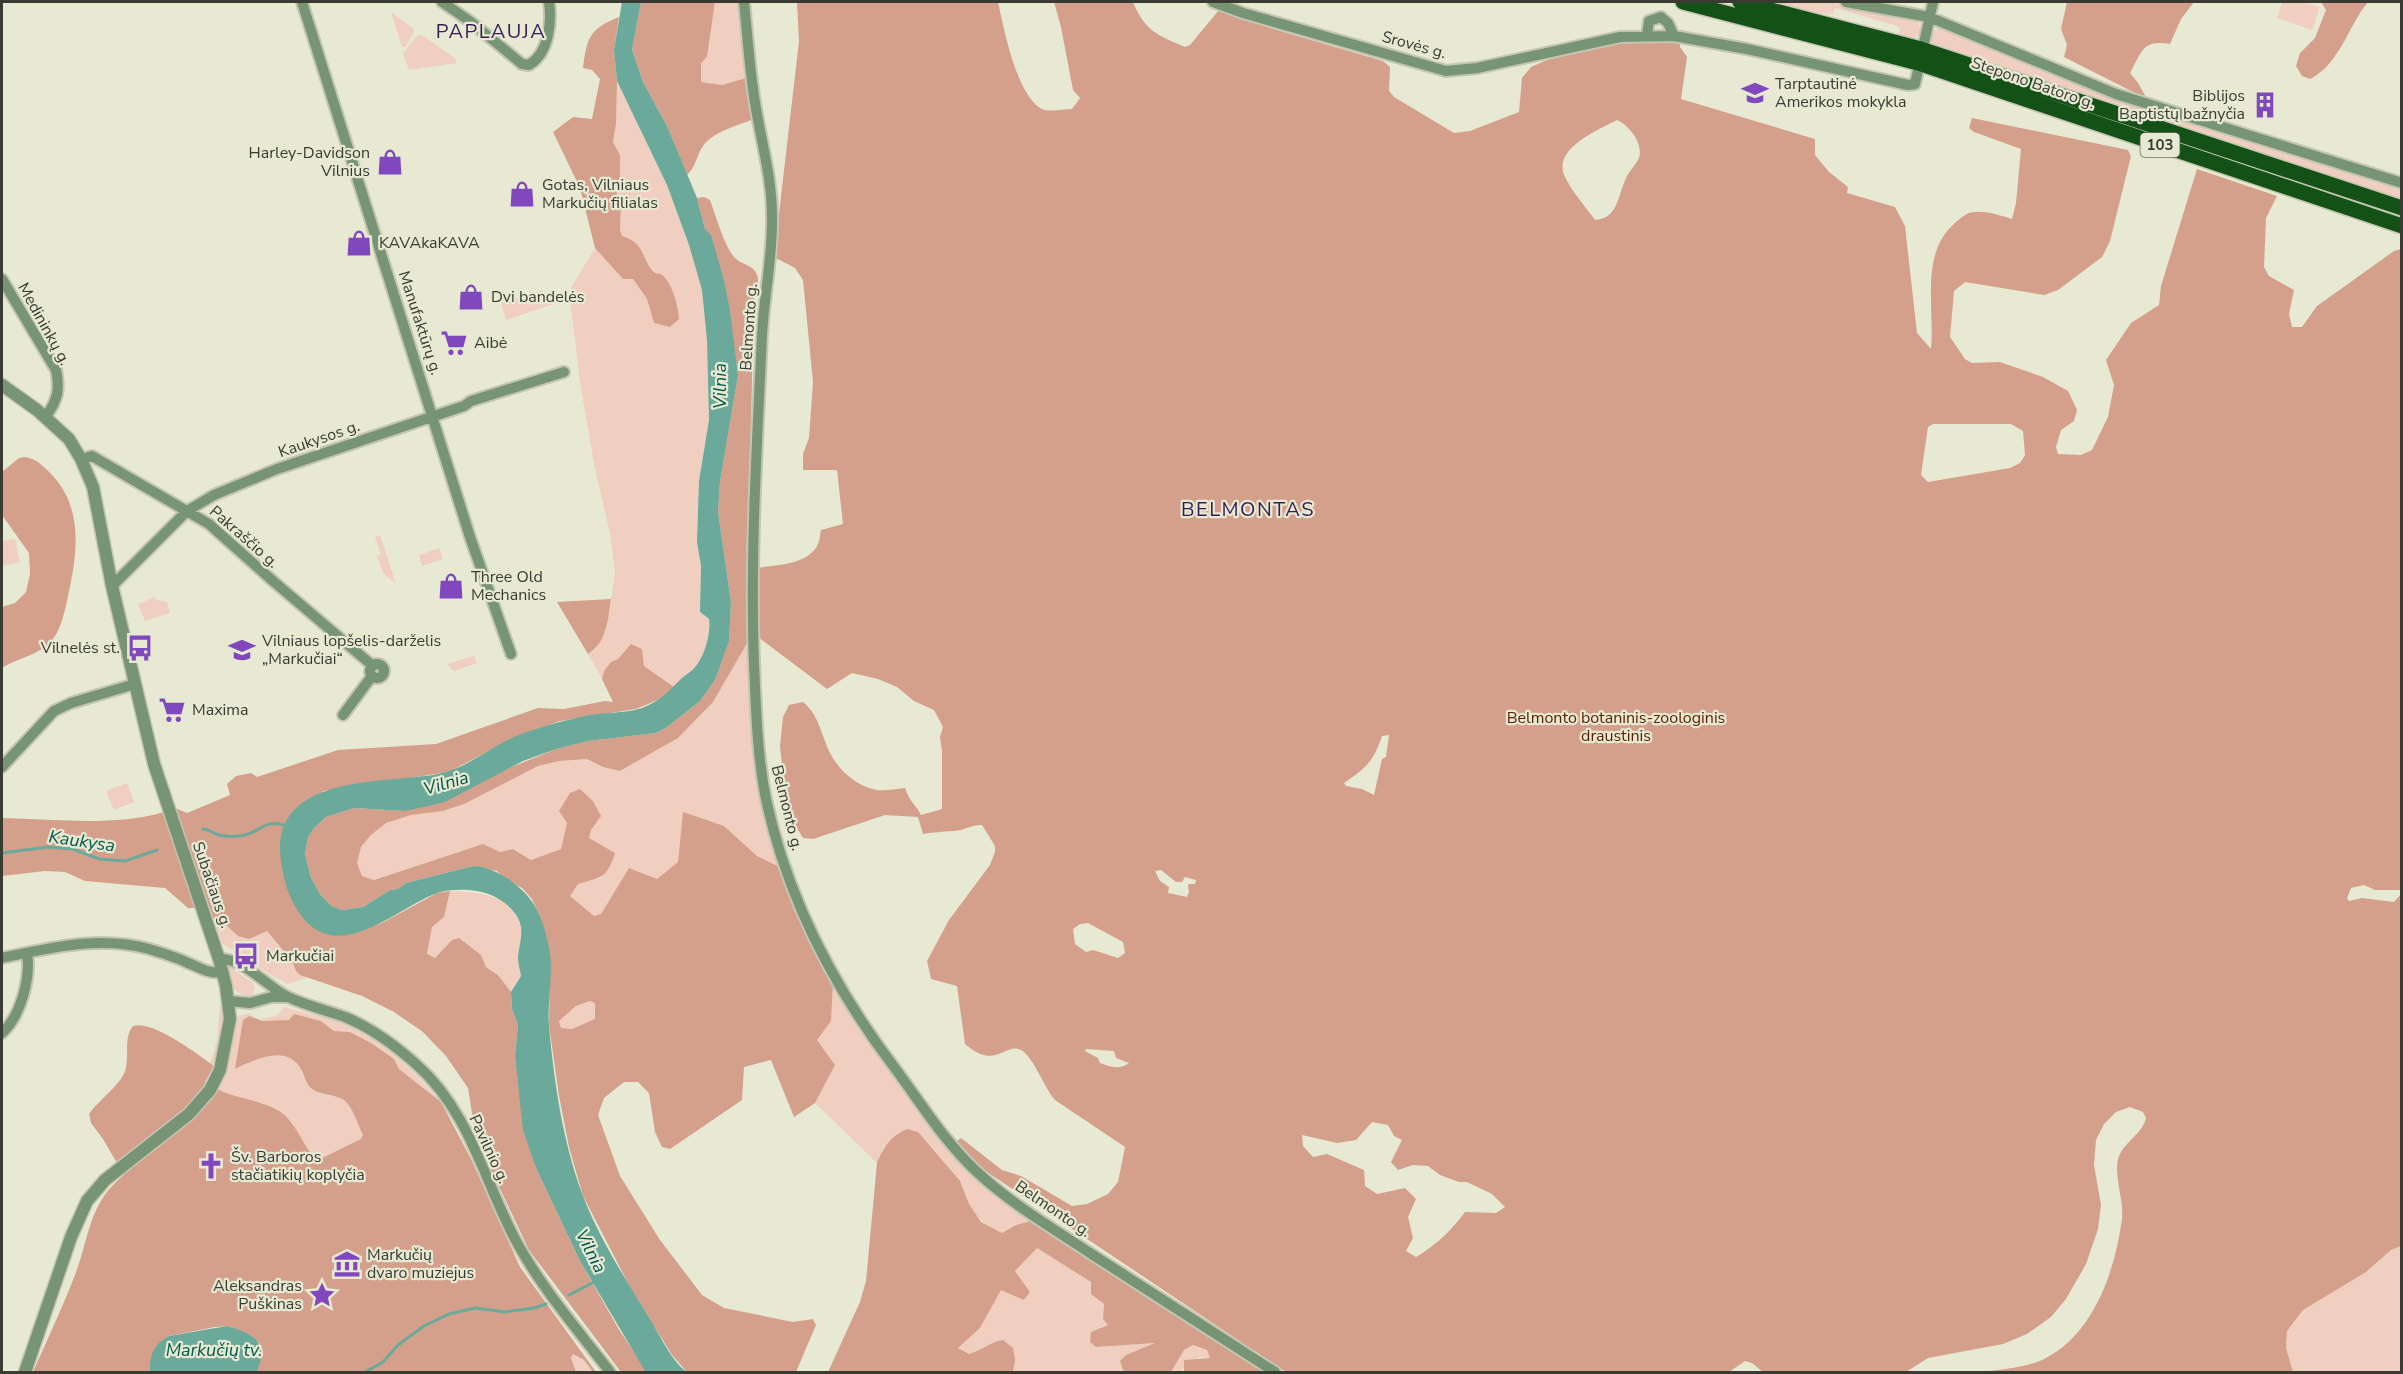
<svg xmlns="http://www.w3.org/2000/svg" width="2403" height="1374" viewBox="0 0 2403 1374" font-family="'Nunito Sans',sans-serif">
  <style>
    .green { fill: #f0cfc1 }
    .forest { fill: #d4a08b; fill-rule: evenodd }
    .water { fill: #6ba99a }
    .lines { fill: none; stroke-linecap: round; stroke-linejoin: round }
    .stream { stroke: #6ba99a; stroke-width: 3 }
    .minor-casing { stroke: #c4c6b2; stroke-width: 14 }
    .tertiary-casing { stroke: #c4c6b2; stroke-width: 15 }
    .primary-casing { stroke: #c4c6b2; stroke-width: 18 }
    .minor { stroke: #779575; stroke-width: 10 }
    .tertiary { stroke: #779575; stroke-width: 12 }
    .primary { stroke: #135116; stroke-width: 15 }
    .labels { text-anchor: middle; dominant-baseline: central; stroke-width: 4.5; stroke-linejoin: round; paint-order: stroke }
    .shield { fill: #e7e9d2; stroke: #6e6f62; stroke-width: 1.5 }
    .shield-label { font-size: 15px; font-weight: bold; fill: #3a3b32 }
    .street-label { font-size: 16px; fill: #3a3b32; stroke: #e7e9d2 }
    .poi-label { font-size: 16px; fill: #3a3b32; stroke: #e7e9d2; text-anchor: start }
    .park-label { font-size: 16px; fill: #5b1d00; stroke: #e7e9d2 }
    .water-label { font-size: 18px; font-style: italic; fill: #005a4c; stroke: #e7e9d2 }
    .quarter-label { font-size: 20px; letter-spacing: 1.5px; fill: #361b54; stroke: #e7e9d2 }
  </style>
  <rect width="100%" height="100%" fill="#e7e9d2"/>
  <path class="green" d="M715,2H739L746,78L722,85L701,82V63L707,57Z
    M1764,2H1829L1907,18L1918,22L1921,31L1913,40L1897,36L1900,30L1898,26L1835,8L1833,14L1810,13Z
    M2282,2H2303L2320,7L2312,30L2277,18Z
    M391,12L414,29V33L405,47H402Z
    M1941,28L2114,100L2401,190V201L1936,48L1930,39L1935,30Z
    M422,35L455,58L457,63L409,70L403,53L417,36Z
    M617,81L667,185L689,245L702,290L707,340L709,420L699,481L697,542L701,566L700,612L709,619C710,633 705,656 696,666C690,674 681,679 674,687L644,666L642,649C627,656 607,661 602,679L588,654L596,649L609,615L615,572L610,533L595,469L580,382L569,291L595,248L623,278L633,279L647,299L655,323L679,306C673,299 675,295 671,289C667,282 659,277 654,271C642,257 644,242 622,236L620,230L621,205L616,191L620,176V155L613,142L616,124Z
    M542,290L545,298L554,295L557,303L506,320L501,303Z
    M380,535L396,584L383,573L377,556L381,554L375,537Z
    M15,539L20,562L2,566V541Z
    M439,548L443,559L422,566L419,555Z
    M155,597L157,600L167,602L170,613L145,621L138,604Z
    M749,640L754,753L759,791L782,868L757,856L724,826L657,879L629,868L601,914L594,916L570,896L578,884L601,878L589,838L591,830L567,823L561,849L531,860L514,849L500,852L483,844L374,880L362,876L356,863L361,847L371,835L386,823L411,815L443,811L464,804L538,766L559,761L587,759L603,767L620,771L678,738L713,702Z
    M474,656L477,663L454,671L447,664Z
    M127,783L134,802L114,810L106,791Z
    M450,891C479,892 515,894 521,929C523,939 519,948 518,957C518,963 520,970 521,976L511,992L499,976L486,967L481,955L452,940L435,958L427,955L432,927L444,917Z
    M226,925L238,936L267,931L292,961L296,971L308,977L288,984L274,977L222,943L216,926Z
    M228,966L253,983L255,988L252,995C235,998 226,980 228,966Z
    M833,985L930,1127L952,1155L990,1192L1031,1221L1016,1225L1002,1233C972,1218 971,1211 960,1181L884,1146L877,1163L815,1103L835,1065L817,1040L831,1021Z
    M590,1001L595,1002V1019L572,1029L561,1028L559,1021L576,1006Z
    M220,1006L224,1007L223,1034L214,1066L210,1064L217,1041Z
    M284,1007C305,1013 328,1017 347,1026C386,1042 414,1072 441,1102L399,1069L394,1059L350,1032L334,1031L321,1021H263L262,1019L278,1015Z
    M249,1013L255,1018L249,1016L243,1020L236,1069C256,1059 284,1044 300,1067C304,1073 305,1083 310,1088C318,1096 332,1094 342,1099C352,1104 358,1124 363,1135L361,1139L318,1160C301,1147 297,1120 277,1109C257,1099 234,1099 214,1089C227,1066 232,1042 237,1017Z
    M2401,1246V1372H2293L2286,1348L2287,1331L2303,1309L2366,1272L2391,1250Z
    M1037,1248L1091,1282L1104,1304L1103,1319L1108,1325L1101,1327L1096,1347L1157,1343L1127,1355L1120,1361L1123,1370L1127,1372H1013L1015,1360L994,1342L981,1351L968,1354L958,1348L980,1328L1001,1289L1024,1300L1030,1292L1014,1271Z
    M1193,1345L1207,1350L1210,1358L1199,1357L1182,1370L1184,1372H1171L1184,1350Z
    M573,1354L584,1360L593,1372H576L571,1358Z"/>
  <path class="forest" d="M641,2H715L707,57L701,63V82L722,85L746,78L754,119C737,126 714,131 703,146C696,156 696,167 687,175L667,126L643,82L632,48Z
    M797,2H998C1004,29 1016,92 1040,108C1048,113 1062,109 1072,109L1080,98L1073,90L1061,27L1054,2H1133C1145,31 1157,35 1185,47L1190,45L1219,10L1270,28L1383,61L1390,67L1389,91L1394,97L1454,133L1470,131L1519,112L1522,78L1531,67L1547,60L1641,38L1680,42V47L1687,57L1681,99L1815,139V155L1829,172L1848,187L1847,193L1895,207L1905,226L1917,333L1931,349C1935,307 1919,253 1956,222C1962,217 1967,212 1976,212C1987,211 2001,216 2012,219L2016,203L2021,149L1974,132L1969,128L1972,118L2128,150L2131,156L2110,241L2102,257L2058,290L2044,295L1965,282L1954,291L1950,337L1965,359L1972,363L2000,362L2043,377L2068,391L2077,410L2074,421L2061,430L2056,447L2058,454L2081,455L2092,450L2108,417L2114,385L2106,360L2131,323L2159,305L2161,286L2197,169L2277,196L2266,218L2264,267L2269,276L2294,290L2289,314L2292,327H2302L2317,306L2394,251L2401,249V890H2375L2364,885L2351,888L2347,898L2349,901L2362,898L2394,902L2401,894V1246L2391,1250L2366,1272L2303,1310L2287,1331L2286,1348L2293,1372H1984C2004,1369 2027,1368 2046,1358C2095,1332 2115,1270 2122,1219C2124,1199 2114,1178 2118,1159C2123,1142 2142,1135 2146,1118L2143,1112L2130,1107L2116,1112L2104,1124L2096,1140L2094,1165L2101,1205L2098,1229L2086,1264L2066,1299L2051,1317L2027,1334L2003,1344L1928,1358L1906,1372H1763L1752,1363L1745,1361L1729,1372H1286L981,1168L957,1141L961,1138L1002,1170L1021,1176L1072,1206L1087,1204L1108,1194L1118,1182L1125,1147L1055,1100C1045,1089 1033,1056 1021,1050C1005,1042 996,1071 965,1044L957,986L931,979L927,961L949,920L990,865L995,852V846L982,825C972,824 963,831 953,831C942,832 934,832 923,834L918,817L885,815L813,839L803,838L790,817L785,792L780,746L783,717L789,705L803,702C816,712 819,726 825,741C832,764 853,786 877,790C886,791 896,789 905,788C910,803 915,803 921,815L942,809V751L940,737L943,727L934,710L914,701L897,687L878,679L852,673L827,689L758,637L757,568C775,565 809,565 818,544C820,540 820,534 821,530L843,524L837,470H803V454L809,438L813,382L803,280L795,268L774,257L799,41ZM1617,120C1629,125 1644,144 1639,158C1636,165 1629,171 1626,178C1618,195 1618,219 1595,220C1586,207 1572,192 1565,177C1551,149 1598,130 1617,120ZM1933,424H2011L2023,431L2025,455L2020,463L2010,468L1928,482L1921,475L1928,427ZM1389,735L1386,757L1382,759L1374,795L1362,789L1346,786L1344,783C1365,769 1374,761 1382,736ZM1161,870L1176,882H1182L1185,877L1196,880L1195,884H1188L1189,892L1187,897L1168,893L1169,887L1160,881L1155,871ZM1088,923L1123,942L1125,953L1118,958L1093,950L1086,952L1075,944L1073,929L1080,924ZM1086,1049L1114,1051L1116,1058L1129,1063C1120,1070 1110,1067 1100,1063L1098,1058L1085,1051ZM1372,1122L1388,1125L1394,1136L1402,1140L1391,1162L1398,1170L1413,1165L1428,1166L1440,1175L1459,1182H1467L1492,1194L1505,1207L1496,1213L1465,1212C1451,1231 1436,1245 1416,1257L1406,1251L1413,1238L1408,1217L1416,1199L1405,1188L1377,1194L1365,1186L1364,1170L1327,1154L1313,1157L1303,1146L1302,1135L1337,1143L1356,1140Z
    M2067,2H2194L2181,19L2170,44C2142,39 2142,52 2130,73L2138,83L2147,99L2064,57L2067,45L2061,29Z
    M2321,2H2368C2348,26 2340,64 2310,79L2302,76L2296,66L2300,53L2315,38L2326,10Z
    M619,17L614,50L617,81L616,124L613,142L620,155V176L616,191L621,205L620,230L622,236C645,243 641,257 653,271C660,277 655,271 662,275C672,282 679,308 679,319L670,327L654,323L647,299L633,279H623L595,248L580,188L553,132L573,117L592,119L600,79L592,70L583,68C587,38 589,29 619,17Z
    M704,197L710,200C716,216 724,246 735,258C742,265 754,265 757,275C760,282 756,292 754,299L750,464L749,640L713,702L678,738L620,771L603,767L587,759L559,761L538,766L464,804L443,811L411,815L386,823L371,835L361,847L357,863L362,876L374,880L483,844L500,852L513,849L531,860L561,849L567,823L559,811L570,793L580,789L593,801L601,816L591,830L589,838L615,853C607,878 602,877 578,884L570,896L594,916L601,914L629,868L657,879L678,862L683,812L724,826L757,856L782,868L807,934L833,985L831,1021L817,1040L835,1065L815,1103L794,1117L771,1060L744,1067L742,1100L670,1149L662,1147L655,1132L649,1093L638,1082H624L604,1098L598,1115L620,1176L660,1240L702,1295L724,1308L793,1322L813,1319L816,1325L796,1372H687L672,1355L630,1287L583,1196L569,1147L559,1096L549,1025L550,954L539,914L532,899L522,888L504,878L497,871L473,866L406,883L398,889L390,890L363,907L342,910L331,906L320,894L311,878L305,854L308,837L314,828L326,817L354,808L404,811L556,749L588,741L656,733L667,727L700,701L715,680L729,640L731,602L718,512L720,482L738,375L724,280L705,229L697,198ZM590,1001L595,1003V1019L572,1029L561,1028L559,1021L576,1006Z
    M24,457C34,458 40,463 47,470C84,504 78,551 68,596C65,610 62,627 53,639C39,656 19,657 2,668V607L15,603L26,592L30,574L29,553L2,515V472L19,458Z
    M611,599C608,619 607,642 588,654L557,602Z
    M631,644L642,649L644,666L674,687L660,699L636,709L560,721L515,737L449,772L323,791L282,872L355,933L382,923L437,893L450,891L444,917L432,927L427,954L435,958L452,940L459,938L481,955L486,967L499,976L511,992L512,1009L518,1025L515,1056L519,1090L536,1168L580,1261L618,1328L647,1372H621L529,1250L476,1138L468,1088L446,1056L423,1032L394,1012L362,996L300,975L296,971L292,961L267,931L249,939L238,936L226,925L216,926L175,808L187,813L230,795L227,784L236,776L251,773L257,777L338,750L436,744L538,708L564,709L605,701L613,702L602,679L604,671L611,662L618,659Z
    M164,812L197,908H188L165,888L85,881L65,872L45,871L2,876V818C56,819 112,827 164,812Z
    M294,1014L321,1021L334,1031L350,1032L371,1043L394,1059L399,1069L441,1102L471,1159L520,1267L596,1372H593L584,1360L573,1354L571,1358L576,1372H257L263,1351L260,1344L252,1336L239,1330L227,1326L215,1327L169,1336C158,1342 149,1359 150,1372H33C46,1342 61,1311 73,1280C90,1239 87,1204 124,1175L103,1139L91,1123L89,1114C98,1101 121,1084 125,1071C130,1056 123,1038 133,1026C153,1020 197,1054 214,1066L205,1082C229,1099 252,1097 276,1109C297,1120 301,1146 318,1160L361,1139L363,1135C358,1125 352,1104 342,1099C333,1094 320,1095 312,1089C305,1084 305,1075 301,1069C286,1043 255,1060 235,1069L243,1020L249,1016L263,1021L289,1020Z
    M907,1129L918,1132L960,1181L969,1204L981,1222L1002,1233L1016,1225L1031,1221L1264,1372L1227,1371L1184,1372V1360L1210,1358L1207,1350L1193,1345L1184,1350L1171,1372H1127L1123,1370L1120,1361L1126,1355L1155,1343L1096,1347L1090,1342L1091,1332L1108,1325L1103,1319L1104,1304L1091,1294V1282L1037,1248L1015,1271L1030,1292L1024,1300L1001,1290L980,1328L958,1348L969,1354C981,1351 990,1342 1003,1340L1013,1348L1015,1360L1013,1372H828L860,1302L866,1281L877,1163C884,1146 890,1137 907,1129Z"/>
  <path class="water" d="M622,2H641L632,49L643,82L667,126L697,198L705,229L711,235L724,280L730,311L738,375L720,482L718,512L731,602L729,641L715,680L700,701L667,727L656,733L588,741L556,749L523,761L445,802L424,807L404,811L354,808L326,817L314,828L308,837L305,854L311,878L320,894L331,906L342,910L363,907L390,890L398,889L406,883L473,866C497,866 530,891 539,914C544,925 548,941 550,953C553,977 547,1002 549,1026C554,1082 563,1143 583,1196C599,1238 625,1278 648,1316C660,1334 670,1360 687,1372H647L645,1371L580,1261L536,1168L523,1130L515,1056L518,1025L512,1009L511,992L521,976C520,970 518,963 518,958C519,943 525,932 518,918C513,908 501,899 491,895C477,889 452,888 437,893C397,908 337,967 300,914C287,896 281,872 280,850C279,773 388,784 438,774C466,769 490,747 516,736C539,727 565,720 590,715C604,713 620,713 635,710C655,705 665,695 679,681C684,675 692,672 696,666C705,655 711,633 709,619L700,612L701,566L697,542L699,481L709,420L707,340L702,290L689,245L667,185L617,81L614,50Z
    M227,1326C255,1334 269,1342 257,1372H150C149,1355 154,1344 169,1336Z"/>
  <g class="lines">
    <path class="stream" d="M203,829C209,829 211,832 216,834C224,837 237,837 245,835C262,831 266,817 289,827
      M2,853L48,847L73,849L99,859L125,861L157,850
      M569,1295L594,1282
      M365,1372L383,1362L398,1345L424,1326L449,1314L475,1308L505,1312L534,1308L546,1304"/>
    <g class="minor-casing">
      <path id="minor" d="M302,2L470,537L511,654
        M442,2L471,22L522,64L529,65C549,53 552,22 549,2
        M744,2C747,31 749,60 753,89C758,131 772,173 772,216C773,256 764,295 762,335C757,445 750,554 754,663C756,708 757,755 766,799C787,898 836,991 897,1071C922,1105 945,1142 976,1171C1011,1204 1054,1229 1093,1255C1154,1294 1214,1333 1275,1372
        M1213,2L1243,13L1446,71L1477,68L1620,37L1674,36L1747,49L1908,85L1915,84L1933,2
        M1846,2L1929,17L2116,94L2402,183
        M1647,35L1649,21L1661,17L1668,23L1674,36
        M2,279L56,370C60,389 58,400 46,416
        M81,459L92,456L209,524L273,581L373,666
        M112,586L187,511L214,495L277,469L464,406L471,401L564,372
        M370 671a7 7 0 1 1 14 0a7 7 0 1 1-14 0Z
        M343,715L372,676
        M2,767L54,711L71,703L135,684
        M2,958C49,948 100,935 149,949C162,953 176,957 188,963C201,968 208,974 223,972
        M219,959C241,957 266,985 286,996C304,1005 326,1010 345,1017C372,1028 396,1046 417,1065C469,1111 484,1180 515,1239C540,1286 577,1329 610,1372
        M229,1001L250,1003L272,997H287
        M2,1033C21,1016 31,977 27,953"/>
    </g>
    <g class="tertiary-casing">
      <path id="tertiary" d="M2,385L37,410L69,439L81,459L93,487L112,586L154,764L219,959L226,986L230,1019L220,1070L210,1090L189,1114L105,1180L87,1201L71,1237L25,1372"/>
    </g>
    <g class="primary-casing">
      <path id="primary" d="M1683,2L1918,63L2402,226
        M1740,2L1921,49L2402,208"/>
    </g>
    <use href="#minor" class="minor"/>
    <use href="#tertiary" class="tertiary"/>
    <use href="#primary" class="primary"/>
  </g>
  <defs>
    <g id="school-bare" transform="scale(2.07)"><path d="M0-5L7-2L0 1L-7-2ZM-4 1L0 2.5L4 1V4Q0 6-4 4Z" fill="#8148be" stroke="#e7e9d2" stroke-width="2.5" paint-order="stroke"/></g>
    <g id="building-bare" transform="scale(2.07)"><path d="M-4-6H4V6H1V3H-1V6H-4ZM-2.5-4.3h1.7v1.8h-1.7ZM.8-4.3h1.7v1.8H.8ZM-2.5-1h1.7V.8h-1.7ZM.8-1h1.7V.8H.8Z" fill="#8148be" stroke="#e7e9d2" stroke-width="2.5" paint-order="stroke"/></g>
    <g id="shop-bare" transform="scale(2.07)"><path d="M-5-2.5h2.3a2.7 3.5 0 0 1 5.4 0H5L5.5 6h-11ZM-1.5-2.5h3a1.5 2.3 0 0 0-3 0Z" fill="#8148be" stroke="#e7e9d2" stroke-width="2.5" paint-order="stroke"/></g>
    <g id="supermarket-bare" transform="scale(2.07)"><path d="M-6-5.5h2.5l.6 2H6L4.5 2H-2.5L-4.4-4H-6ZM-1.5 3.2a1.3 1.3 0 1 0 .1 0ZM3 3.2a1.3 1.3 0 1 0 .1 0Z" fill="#8148be" stroke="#e7e9d2" stroke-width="2.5" paint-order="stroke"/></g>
    <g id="bus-bare" transform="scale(2.07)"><path d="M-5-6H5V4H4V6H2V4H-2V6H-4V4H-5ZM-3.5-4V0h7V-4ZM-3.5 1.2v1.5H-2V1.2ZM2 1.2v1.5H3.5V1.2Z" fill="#8148be" stroke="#e7e9d2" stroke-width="2.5" paint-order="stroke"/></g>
    <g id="church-bare" transform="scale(2.07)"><path d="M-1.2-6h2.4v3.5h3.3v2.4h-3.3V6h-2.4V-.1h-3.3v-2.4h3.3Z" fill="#8148be" stroke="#e7e9d2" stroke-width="2.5" paint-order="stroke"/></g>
    <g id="museum-bare" transform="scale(2.07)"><path d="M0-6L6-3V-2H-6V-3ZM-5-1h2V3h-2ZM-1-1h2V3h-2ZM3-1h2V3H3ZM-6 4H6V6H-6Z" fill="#8148be" stroke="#e7e9d2" stroke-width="2.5" paint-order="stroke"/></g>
    <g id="sight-bare" transform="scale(2.07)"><path d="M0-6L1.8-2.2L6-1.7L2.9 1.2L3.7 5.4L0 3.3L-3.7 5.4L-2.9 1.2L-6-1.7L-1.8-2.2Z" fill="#8148be" stroke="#e7e9d2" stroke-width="2.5" paint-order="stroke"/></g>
  </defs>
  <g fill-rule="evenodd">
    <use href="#school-bare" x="1755" y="93"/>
    <use href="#building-bare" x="2265" y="105"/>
    <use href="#shop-bare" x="390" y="162"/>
    <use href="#shop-bare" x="522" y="194"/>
    <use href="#shop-bare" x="359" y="243"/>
    <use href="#shop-bare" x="471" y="297"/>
    <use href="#supermarket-bare" x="454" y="343"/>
    <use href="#shop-bare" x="451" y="586"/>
    <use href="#bus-bare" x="140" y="648"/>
    <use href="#school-bare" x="242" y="650"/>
    <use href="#supermarket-bare" x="172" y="710"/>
    <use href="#bus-bare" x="246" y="956"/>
    <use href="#church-bare" x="211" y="1166"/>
    <use href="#museum-bare" x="347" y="1264"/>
    <use href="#sight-bare" x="322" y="1295"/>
  </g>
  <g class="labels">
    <rect class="shield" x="2140.5" y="133" width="39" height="24" rx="4.5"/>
    <g class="shield-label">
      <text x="2160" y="145">103</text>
    </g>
    <g class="street-label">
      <text transform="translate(1414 45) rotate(15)">Srovės g.</text>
      <text transform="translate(2033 83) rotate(19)">Stepono Batoro g.</text>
      <text transform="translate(420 323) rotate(72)">Manufaktūrų g.</text>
      <text transform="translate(44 324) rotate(61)">Medininkų g.</text>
      <text transform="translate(749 327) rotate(-86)">Belmonto g.</text>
      <text transform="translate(319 439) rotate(-19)">Kaukysos g.</text>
      <text transform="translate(244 537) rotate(41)">Pakraščio g.</text>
      <text transform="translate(787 808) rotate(76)">Belmonto g.</text>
      <text transform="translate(212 885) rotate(71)">Subačiaus g.</text>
      <text transform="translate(489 1149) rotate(65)">Pavilnio g.</text>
      <text transform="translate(1053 1209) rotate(34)">Belmonto g.</text>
    </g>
    <g class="poi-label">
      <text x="1775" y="84">Tarptautinė<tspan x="1775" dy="18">Amerikos mokykla</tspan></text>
      <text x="2245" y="96" text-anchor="end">Biblijos<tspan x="2245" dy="18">Baptistų bažnyčia</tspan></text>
      <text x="370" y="153" text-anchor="end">Harley-Davidson<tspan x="370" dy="18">Vilnius</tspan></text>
      <text x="542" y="185">Gotas, Vilniaus<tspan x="542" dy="18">Markučių filialas</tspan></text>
      <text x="379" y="243">KAVAkaKAVA</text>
      <text x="491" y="297">Dvi bandelės</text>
      <text x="474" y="343">Aibė</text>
      <text x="471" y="577">Three Old<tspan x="471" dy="18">Mechanics</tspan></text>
      <text x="262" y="641">Vilniaus lopšelis-darželis<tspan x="262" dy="18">„Markučiai“</tspan></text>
      <text x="120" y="648" text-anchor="end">Vilnelės st.</text>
      <text x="192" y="710">Maxima</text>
      <text x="266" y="956">Markučiai</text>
      <text x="231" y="1157">Šv. Barboros<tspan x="231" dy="18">stačiatikių koplyčia</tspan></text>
      <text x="367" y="1255">Markučių<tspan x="367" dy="18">dvaro muziejus</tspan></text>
      <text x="302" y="1286" text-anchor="end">Aleksandras<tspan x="302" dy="18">Puškinas</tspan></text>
    </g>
    <g class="park-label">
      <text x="1616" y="718">Belmonto botaninis-zoologinis<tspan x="1616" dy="18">draustinis</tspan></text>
    </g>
    <g class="water-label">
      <text transform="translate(720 386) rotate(-90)">Vilnia</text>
      <text transform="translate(446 783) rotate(-16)">Vilnia</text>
      <text transform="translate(82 841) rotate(8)">Kaukysa</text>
      <text transform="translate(591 1251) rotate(63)">Vilnia</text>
      <text x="214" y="1350">Markučių tv.</text>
    </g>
    <g class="quarter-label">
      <text x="491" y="31">PAPLAUJA</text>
      <text x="1248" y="509">BELMONTAS</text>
    </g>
  </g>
  <rect width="2403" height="1374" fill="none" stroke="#3a3b32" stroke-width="6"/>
</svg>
